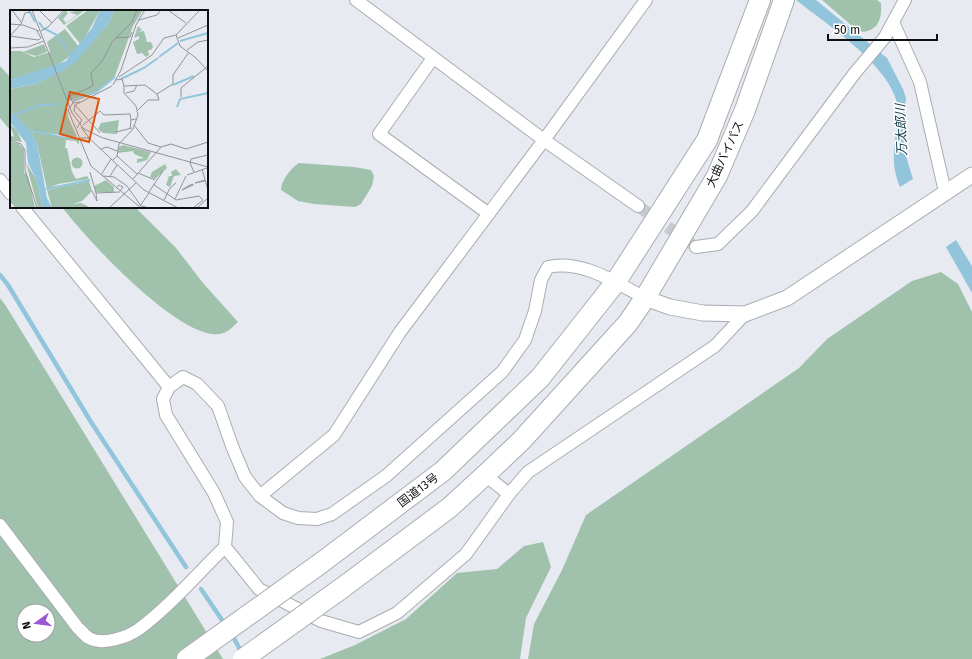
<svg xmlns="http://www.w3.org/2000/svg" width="972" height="659" viewBox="0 0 972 659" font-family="'Fira Sans','Noto Sans JP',sans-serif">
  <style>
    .green { fill: #a0c1ac; fill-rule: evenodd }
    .water { fill: #92c5dc }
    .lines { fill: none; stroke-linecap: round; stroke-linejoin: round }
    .stream { stroke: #92c5dc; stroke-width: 4.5 }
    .minor-tunnel { stroke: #c7cad0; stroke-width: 12; stroke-dasharray: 12 6; stroke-linecap: butt }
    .minor-casing { stroke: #a9adb2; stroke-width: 14 }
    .tertiary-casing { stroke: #a9adb2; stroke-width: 17 }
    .trunk-casing { stroke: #a9adb2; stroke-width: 22 }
    .minor { stroke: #fff; stroke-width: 12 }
    .tertiary { stroke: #fff; stroke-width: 15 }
    .trunk { stroke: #fff; stroke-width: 20 }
    .trunk-bridge-casing { stroke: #a9adb2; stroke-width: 22; stroke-linecap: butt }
    .trunk-bridge { stroke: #fff; stroke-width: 20 }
    .labels { text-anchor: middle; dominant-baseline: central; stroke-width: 3; stroke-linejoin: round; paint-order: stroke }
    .street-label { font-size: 12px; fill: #0f1012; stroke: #fff }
    .water-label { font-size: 13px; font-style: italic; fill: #154051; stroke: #fff }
    .inset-river { fill: none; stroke: #92c5dc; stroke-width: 2 }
    .inset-road { fill: none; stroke: #919398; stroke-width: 1 }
    .view { fill: #dd550c; fill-opacity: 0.15; stroke: #dd550c; stroke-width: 2 }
    .inset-edge { fill: none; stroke: #0f1012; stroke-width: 2 }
  </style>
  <rect width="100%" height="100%" fill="#e7ebf1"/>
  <path class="green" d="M822,0H877L881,3C882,20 878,32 859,32Z
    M0,66L11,78V131L0,118Z
    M299,163L354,167L371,170L374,176L372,186L361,204L355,207L314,204L298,201L281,190C281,181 291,168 299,163Z
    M62,207H135L176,248L203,283L238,322C231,329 224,336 212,334C170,329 88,241 62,207Z
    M941,272L958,284L972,312V659H528L534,624L562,570L586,515L799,368L827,339L912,281Z
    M0,298L6,306L223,659H0ZM24,611H48V635H24Z
    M543,542L551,567L526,618L520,659H320L355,645L406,619L457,573L497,569L524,546Z"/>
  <path class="water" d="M796,0H816L887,58L903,89L906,98L903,129L905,153L913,179L900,187C888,158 897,140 898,112C899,71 825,23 796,0Z
    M956,240L972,266V293L946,247Z"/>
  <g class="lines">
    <path class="stream" d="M0,275L8,285L91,422L186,567
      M201,589L226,626
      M231,633L242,653"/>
    <path class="minor-tunnel" d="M638,206L696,247"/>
    <g class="minor-casing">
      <path id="minor" d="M356,0L544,140L638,206
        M905,0L893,22L920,82L945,192
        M433,58L379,134L489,214
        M0,180L11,194
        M22,207L169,387
        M696,247L718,244L752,211L854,74L885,37L893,22
        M485,475L509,494
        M260,496L334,435L400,332L544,140L646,0
        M0,525L78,628C82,631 85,636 89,638C102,646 128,637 139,629C170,606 197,574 225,547L227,522L214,493L166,415L163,399L169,387L183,377L197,384L218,406L232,446L245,477L260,496L283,513L298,518L317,519L332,514L386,476L502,372L525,340L535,311L541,280L548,267C582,259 616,283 645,298
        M225,547L259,589L321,621L359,632L397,613L466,554L509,494L528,472L715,346L745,314"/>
    </g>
    <g class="tertiary-casing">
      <path id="tertiary" d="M645,298L670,307L703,313L745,314L787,298L972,175"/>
    </g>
    <g class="trunk-casing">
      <path id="trunk" d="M321,563L443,471L540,378L615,283L707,140L760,0
        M342,588L449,508L485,475L521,441L628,323L645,298L717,176L745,110L784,0"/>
    </g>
    <use href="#minor" class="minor"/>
    <use href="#tertiary" class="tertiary"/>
    <use href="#trunk" class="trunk"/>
    <g class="trunk-bridge-casing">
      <path id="trunk-bridge" d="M187,659L321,563
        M243,659L342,588"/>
    </g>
    <use href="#trunk-bridge" class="trunk-bridge"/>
  </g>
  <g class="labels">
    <g class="street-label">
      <text transform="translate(725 154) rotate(-65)">大曲バイパス</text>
      <text transform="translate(418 490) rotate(-37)">国道13号</text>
    </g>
    <g class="water-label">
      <text transform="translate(901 130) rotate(-92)">万太郎川</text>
    </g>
  </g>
  <g transform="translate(10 10)">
    <rect width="198" height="198" fill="#e7ebf1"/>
    <path d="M55,0L58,3L53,9L56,13L67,5L59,2L75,0L54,15L48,8ZM78,0H90L71,35L56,16ZM104,0H133L123,16L105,66L87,81L56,92L58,107L67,127L20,121L0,100V79L26,74L57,58L99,13ZM128,16L132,20L128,22L134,21L137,32H141L143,37L141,40H138L139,45L136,47L132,43L127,44L123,32L129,29V26L124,28ZM55,19L69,37L62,45L47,55L0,70V41H11L24,47L40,42L37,32ZM34,34L37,42L26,46L13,42ZM109,110L107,124L93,123L88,119L91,113ZM0,114L7,121L12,132L0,130V125L4,127ZM21,122L69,129V135L66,131L56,130L55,138H57L62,162L66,169L77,166L79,169L48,174L37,179L27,134ZM0,131L9,134L14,139V162L18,167L25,198H6L0,192ZM113,135L141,142L137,150L127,153V149L134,148L124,144L123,141L108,143L109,137ZM61.5 153a5.5 5.5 0 1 1 11 0a5.5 5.5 0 1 1-11 0ZM16,153L26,169L33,198H28ZM155,154L157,158L145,169L140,167L142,162ZM166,159L171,165L164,166L160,177L156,175L159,166H162L161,162ZM96,170L104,177V182H86L84,176ZM79,171L82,181L72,191L63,194L71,193L81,198H42L37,180Z" fill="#a0c1ac"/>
    <path d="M90,0H104L99,13L66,52L51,62L26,74L0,79V70L56,51L82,18ZM0,100L21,121H29L63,129L68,128L61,129L21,122L27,134L37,188L42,198H33L26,169L18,153L16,133L0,112Z" fill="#92c5dc"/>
    <path class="inset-river" d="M19,0L25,12M29,12L33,18L47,25L62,47M170,31L198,23M149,47L168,33M111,69L134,58L148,48M163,75L184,66M63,91L86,82L105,67M167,97L170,89L198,83M5,105L29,95L50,94M36,179L80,170"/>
    <path class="inset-road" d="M2,0L11,12M22,0L62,103L74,119L93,128L198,157M29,0L42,13M158,0L176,13M128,11L135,0M0,14L13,15L29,21M31,21L38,17L54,0M166,25L170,36L186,48L198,61M0,26L28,30L31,28L27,21M0,26L11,14L15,3L20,2M106,28L120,27L122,22M168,28L198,15M0,38L18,37L34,31M177,40L188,32L198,30M109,67L142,45L154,28L166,25L190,0M106,70L112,69L114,76L135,75L147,84L149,90H138L128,100M103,75L111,60L126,15L129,10L147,5L151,0M114,76V83L126,96L128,105M116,83L124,81L127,75M147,84L163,74V65L179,42M171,87V78L198,56M70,92L63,93L60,86L83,76L81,63L93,50L102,32L122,12L127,0M63,93L58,100L81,156L131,198M65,95L102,76M65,95L90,123M65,95L64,101L72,110L67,118M73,115L90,101L94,105L120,104L121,110M71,117L79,128M120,119L121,110L126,109M106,122L122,118M70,128H79L134,180L168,198M0,130L11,134L15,140V160L27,198M151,137L161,134L176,139L198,132M91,139L97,137L107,141M107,146L127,164M103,150L107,146L109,134L123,119L128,105M192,159L198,180M80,162L86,183M184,162L180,153L181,149L198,145M128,163L145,170M91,165L101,149M177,165L197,158M93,166L104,167L117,176L131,196L140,198M100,166L107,155M123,169L151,137L138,133L124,115M195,170L185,173L195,171M143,174L166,190L189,186L193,190L183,198M183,174V175L172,180L178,176ZM106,178L109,175L113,177L110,181M82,181L87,191L86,183L110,182M139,182L153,161M165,189L176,166M154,190L160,178L166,173M130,196L139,183M99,198L126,173M187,198L198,188"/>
    <path class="view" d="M60,82L89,89L79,132L50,124Z"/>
    <rect width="198" height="198" class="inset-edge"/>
  </g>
  <g transform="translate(36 623) rotate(256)"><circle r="19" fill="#ffffff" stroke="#9f9fa0"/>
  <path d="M0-3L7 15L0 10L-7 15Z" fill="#9b59cf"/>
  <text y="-6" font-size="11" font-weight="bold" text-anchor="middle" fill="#0f1012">N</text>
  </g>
  <path d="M828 34v6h109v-6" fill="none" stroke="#0f1012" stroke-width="2"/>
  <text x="834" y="34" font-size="12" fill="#0f1012" stroke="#ffffff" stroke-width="3" paint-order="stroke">50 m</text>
</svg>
